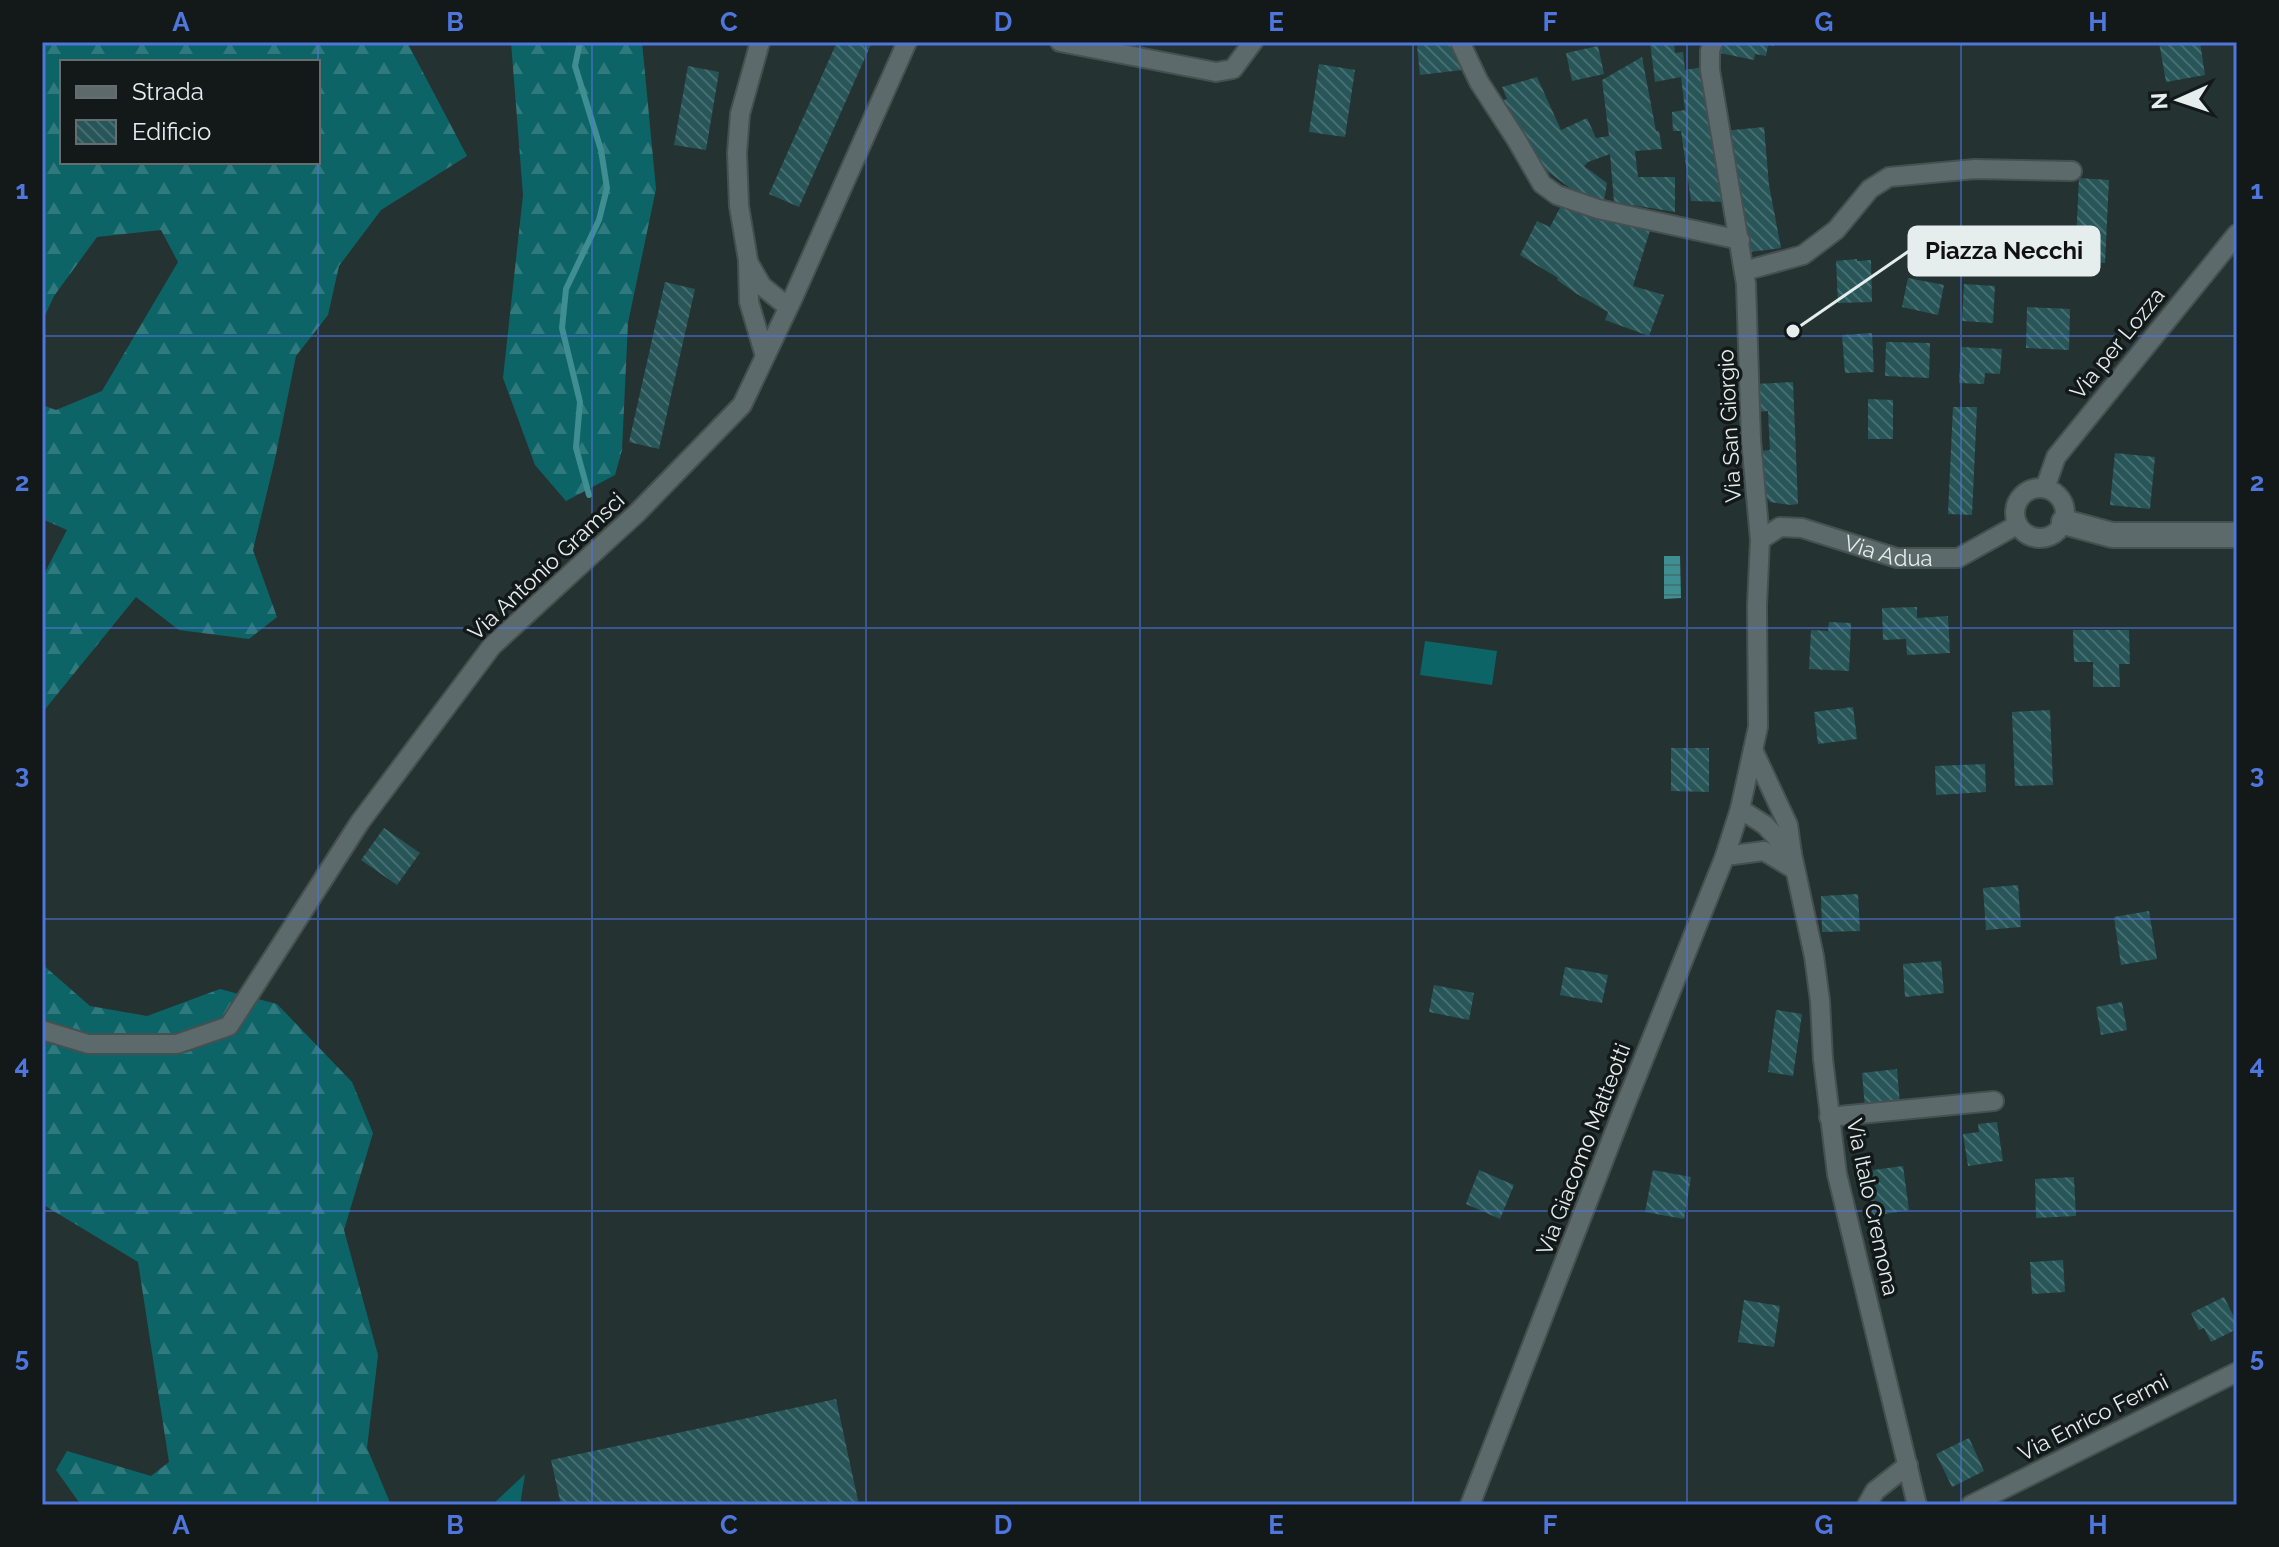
<svg xmlns="http://www.w3.org/2000/svg" width="2279" height="1547" viewBox="0 0 2279 1547" font-family="Raleway,sans-serif">
  <style>
    .forest { fill: url(#forest-firs); fill-rule: evenodd }
    .green { fill: #0d6467 }
    .water { fill: url(#water-rules) }
    .lines { fill: none; stroke-linecap: round; stroke-linejoin: round }
    .stream { stroke: #3f8e91; stroke-width: 6 }
    .building { fill: url(#building-back-hatch) }
    .street-casing { stroke: #465051; stroke-width: 22 }
    .secondary-casing { stroke: #465051; stroke-width: 28 }
    .street { stroke: #5d6a6b; stroke-width: 18 }
    .secondary { stroke: #5d6a6b; stroke-width: 24 }
    .grid { fill: none; stroke: #4f76dd; stroke-width: 2; stroke-opacity: 0.55 }
    .labels { text-anchor: middle; dominant-baseline: central; stroke-width: 7; stroke-linejoin: round; paint-order: stroke }
    .street-label { font-size: 22px; fill: #e5eded; stroke: #131819 }
    .leader { fill: none; stroke: #e5eded; stroke-width: 3 }
    .callout-dot { fill: #e5eded; stroke: #131819; stroke-width: 3 }
    .callout { fill: #e5eded; stroke: #e5eded; stroke-width: 3 }
    .callout-label { font-size: 24px; text-anchor: middle; font-weight: bold; fill: #111 }
    .neatline { fill: none; stroke: #4f76dd; stroke-width: 3 }
    .grid-label { font-size: 26px; text-anchor: middle; font-weight: bold; fill: #4f76dd }
  </style>
  <defs>
    <pattern id="forest-firs" width="22" height="20" patternUnits="userSpaceOnUse" patternTransform="scale(2)"><rect width="22" height="20" fill="#0d6467"/><path d="M5 1l3.5 6h-7zM16 11l3.5 6h-7z" fill="#307a7d"/></pattern>
    <pattern id="water-rules" width="6" height="5" patternUnits="userSpaceOnUse" patternTransform="scale(2)"><rect width="6" height="5" fill="#3f8e91"/><path d="M0 2.5h6" fill="none" stroke="#417577"/></pattern>
    <pattern id="building-back-hatch" width="6" height="6" patternUnits="userSpaceOnUse" patternTransform="scale(2)"><rect width="6" height="6" fill="#275558"/><path d="M-1 5l2 2M0 0l6 6M5-1l2 2" fill="none" stroke="#466e70"/></pattern>
  </defs>
  <rect width="100%" height="100%" fill="#253232"/>
  <path class="forest" d="M42,42H407L467,156L381,210L339,266L328,315L296,356L275,459L253,550L277,617L249,639L179,630L136,597L42,713V578L67,530L42,519V405L56,410L102,391L178,262L161,230L97,237L54,296L42,322ZM62,62H318V162H62Z
    M511,42H642L656,189L628,323L622,450L615,475L566,501L535,465L503,378L523,195Z
    M42,964L90,1006L147,1016L220,989L277,1004L352,1082L373,1133L344,1230L378,1355L367,1448L391,1505H81L56,1470L67,1451L151,1476L169,1462L138,1262L42,1204Z
    M525,1474L520,1505H492Z"/>
  <path class="green" d="M1425,641L1497,651L1492,685L1420,675Z"/>
  <path class="water" d="M1664,556H1680L1681,598L1664,599Z"/>
  <g class="lines">
    <path class="stream" d="M580,42L575,66L601,150L607,188L599,220L566,289L562,328L580,402L576,448L589,495"/>
  </g>
  <path class="building" d="M837,42H872L799,207L769,194Z
    M1431,42H1454L1462,70L1420,75L1417,45Z
    M1650,42H1674L1675,53L1683,52L1685,70L1703,67L1727,202L1691,201L1681,131H1673L1672,112L1685,110L1681,77L1655,82Z
    M1717,42H1775L1774,46L1768,45L1766,56L1755,54L1754,60L1715,52Z
    M2159,42H2200L2205,75L2166,82Z
    M1598,46L1604,74L1572,81L1566,53Z
    M1642,57L1656,131H1659L1662,149L1635,151L1638,177H1675V212L1614,202L1610,154L1588,162L1584,166L1607,183L1604,201L1577,193L1547,171L1518,132L1500,101L1507,99L1502,87L1537,77L1561,130L1587,118L1596,138L1609,136L1602,80Z
    M1319,64L1355,70L1345,137L1309,132Z
    M688,66L719,72L706,150L674,145Z
    M1764,127L1769,185L1781,248L1750,252L1723,131Z
    M2079,178L2109,180L2105,263L2075,261Z
    M1565,198L1652,224L1633,286L1664,295L1649,336L1605,320L1608,312L1577,294L1557,280L1558,278L1520,255L1537,221L1550,227Z
    M1857,259V261L1871,260L1872,302L1838,303L1836,261Z
    M1908,278L1944,285L1938,315L1902,307Z
    M665,282L695,289L659,449L629,442Z
    M1964,284L1995,286L1993,323L1962,321Z
    M2027,307L2070,309L2069,350L2026,348Z
    M1872,333L1874,372L1845,373L1842,335Z
    M1886,342L1930,343L1929,378L1885,376Z
    M1961,347L2002,349L2000,374L1985,373L1984,384L1959,383Z
    M1793,382L1798,504L1791,505L1770,502L1760,489L1758,451L1770,450L1768,411L1757,412L1755,384Z
    M1868,399L1893,400V439H1868Z
    M1953,407H1977L1972,515L1948,514Z
    M2115,453L2155,457L2150,509L2110,505Z
    M1917,607V618L1948,616L1950,653L1907,655L1906,639L1883,640L1882,608Z
    M1829,622L1851,623L1849,671L1809,669L1811,630L1828,631Z
    M2073,630H2129L2130,664H2119L2120,687H2093V662H2074Z
    M1853,707L1857,739L1818,744L1814,712Z
    M2050,710L2053,785L2015,786L2012,712Z
    M1671,748H1709V792L1671,791Z
    M1985,764L1986,792L1936,795L1935,766Z
    M384,828L420,853L397,885L361,860Z
    M2018,885L2021,927L1986,930L1983,888Z
    M1858,894L1860,931L1822,932L1821,896Z
    M2149,911L2157,959L2121,965L2114,917Z
    M1941,961L1944,993L1905,997L1903,964Z
    M1565,967L1608,975L1602,1003L1560,995Z
    M1434,985L1474,993L1469,1020L1429,1012Z
    M2122,1002L2127,1030L2101,1035L2096,1007Z
    M1776,1010L1802,1014L1793,1076L1768,1072Z
    M1897,1069L1900,1105L1865,1108L1862,1073Z
    M1997,1122L2003,1161L1968,1166L1963,1134L1979,1132L1978,1124Z
    M1903,1166L1909,1210L1873,1216L1866,1171Z
    M1479,1170L1514,1185L1500,1219L1466,1204Z
    M1653,1170L1691,1177L1684,1219L1645,1212Z
    M2074,1177L2076,1216L2036,1218L2035,1179Z
    M2063,1260L2065,1292L2032,1294L2030,1262Z
    M2224,1297L2237,1323V1329L2211,1342L2204,1328L2199,1330L2191,1313Z
    M1744,1300L1780,1306L1774,1347L1738,1342Z
    M836,1399L859,1505H561L551,1460Z
    M1969,1438L1984,1471L1952,1487L1936,1454Z"/>
  <g class="lines">
    <g class="street-casing">
      <g id="street">
        <path d="M760,42L740,114L737,153L739,206L748,260L749,302L765,356"/>
        <path d="M1060,42L1216,72L1233,69L1253,42"/>
        <path d="M1460,42L1479,82L1516,139L1542,184L1557,195L1598,209L1740,240"/>
        <path d="M748,262L762,286L788,307"/>
        <path d="M1744,271L1803,255L1836,230L1870,189L1889,177L1975,169L2072,171"/>
        <circle cx="2040" cy="513" r="25"/>
        <path d="M2045,488L2056,457L2237,234"/>
        <path id="s1" d="M1760,540L1780,527L1802,528L1897,558H1958L2017,525"/>
        <path d="M1753,750L1788,825L1792,854L1814,956L1820,1001L1823,1059L1837,1174L1917,1505"/>
        <path d="M1740,809L1765,825L1792,854"/>
        <path d="M1725,856L1764,851L1794,869"/>
        <path d="M42,1030L88,1044H177L229,1026L360,822L492,646L637,513L742,405L792,300L907,42"/>
        <path d="M1829,1117L1994,1101"/>
        <path d="M1470,1505L1622,1113L1725,856L1740,809L1758,727L1757,605L1760,540L1751,440L1746,284L1710,70V51L1713,42"/>
        <path d="M1867,1505L1875,1491L1908,1465"/>
        <path d="M1971,1505L2237,1372"/>
      </g>
    </g>
    <g class="secondary-casing">
      <path id="secondary" d="M2064,522L2112,535H2237"/>
    </g>
    <use href="#street" class="street"/>
    <use href="#secondary" class="secondary"/>
  </g>
  <path class="grid" d="M318,42V62M592,42V1505M866,42V1505M1140,42V1505M1413,42V1505M1687,42V1505M1961,42V1505M318,162V1505M42,336H2237M42,628H2237M42,919H2237M42,1211H2237"/>
  <g class="labels">
    <g class="street-label">
      <text transform="translate(2117 343) rotate(-51)">Via per Lozza</text>
      <text transform="translate(1729 426) rotate(-93)">Via San Giorgio</text>
      <text stroke="none"><textPath href="#s1" startOffset="136">Via Adua</textPath></text>
      <text transform="translate(546 566) rotate(-43)">Via Antonio Gramsci</text>
      <text transform="translate(1583 1149) rotate(-69)">Via Giacomo Matteotti</text>
      <text transform="translate(1873 1207) rotate(78)">Via Italo Cremona</text>
      <text transform="translate(2093 1417) rotate(-27)">Via Enrico Fermi</text>
    </g>
  </g>
  <path class="leader" d="M1793 331L1909 251"/>
  <circle class="callout-dot" cx="1793" cy="331" r="8"/>
  <rect class="callout" x="1909" y="227" width="190" height="48" rx="8"/>
  <g class="callout-label">
    <text x="2004" y="259">Piazza Necchi</text>
  </g>
  <rect width="2279" height="1547" fill="none" stroke="#131819" stroke-width="88"/>
  <rect x="60" y="60" width="260" height="104" fill="#131819" stroke="#676d6e" stroke-width="2"/>
  <rect x="76" y="86" width="40" height="12" fill="#5d6a6b" stroke="#676d6e" stroke-width="2"/>
  <text x="132" y="100" font-size="24" fill="#e5eded">Strada</text>
  <rect x="76" y="120" width="40" height="24" fill="url(#building-back-hatch)" stroke="#676d6e" stroke-width="2"/>
  <text x="132" y="140" font-size="24" fill="#e5eded">Edificio</text>
  <g transform="translate(2179 100) rotate(267)" stroke="#131819" stroke-width="6" paint-order="stroke">
  <path d="M0-6L14 30L0 20L-14 30Z" fill="#e5eded"/>
  <text y="-12" font-size="22" font-weight="bold" text-anchor="middle" fill="#e5eded">N</text>
  </g>
  <rect x="44" y="44" width="2191" height="1459" class="neatline"/>
  <g class="grid-label">
    <text x="181" y="31">A</text>
    <text x="455" y="31">B</text>
    <text x="729" y="31">C</text>
    <text x="1003" y="31">D</text>
    <text x="1276" y="31">E</text>
    <text x="1550" y="31">F</text>
    <text x="1824" y="31">G</text>
    <text x="2098" y="31">H</text>
    <text x="22" y="199">1</text>
    <text x="2257" y="199">1</text>
    <text x="22" y="491">2</text>
    <text x="2257" y="491">2</text>
    <text x="22" y="783">3</text>
    <text x="2257" y="783">3</text>
    <text x="22" y="1074">4</text>
    <text x="2257" y="1074">4</text>
    <text x="22" y="1366">5</text>
    <text x="2257" y="1366">5</text>
    <text x="181" y="1534">A</text>
    <text x="455" y="1534">B</text>
    <text x="729" y="1534">C</text>
    <text x="1003" y="1534">D</text>
    <text x="1276" y="1534">E</text>
    <text x="1550" y="1534">F</text>
    <text x="1824" y="1534">G</text>
    <text x="2098" y="1534">H</text>
  </g>
</svg>
